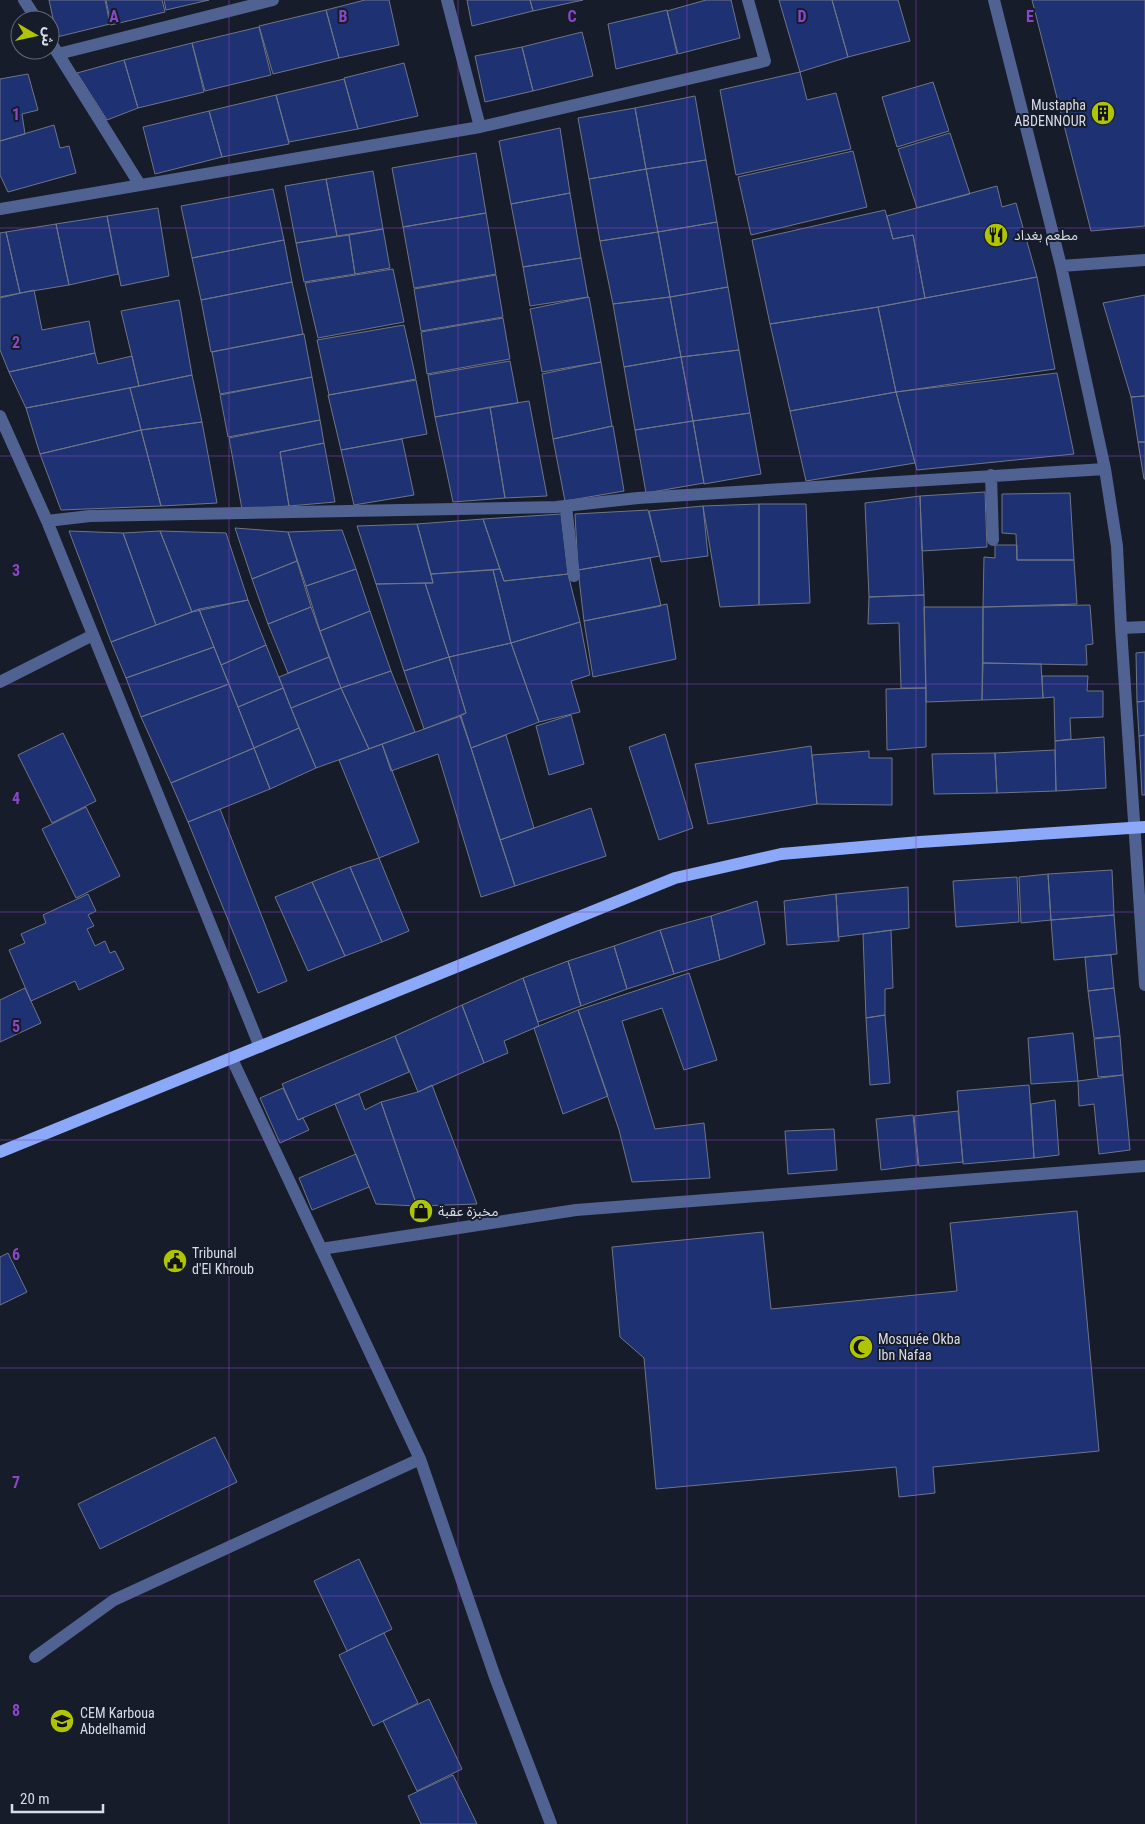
<svg xmlns="http://www.w3.org/2000/svg" width="1145" height="1824" viewBox="0 0 1145 1824" font-family="'Roboto Condensed','Noto Sans Arabic',sans-serif">
  <style>
    .building { fill: #1e3172; stroke: #6e7587 }
    .lines { fill: none; stroke-linecap: round; stroke-linejoin: round }
    .minor { stroke: #506291; stroke-width: 12 }
    .major { stroke: #8ba9f8; stroke-width: 12 }
    .grid { fill: none; stroke: #8947c5; stroke-width: 1; stroke-opacity: 0.55 }
    .labels { text-anchor: middle; dominant-baseline: central; stroke-width: 4; stroke-linejoin: round; paint-order: stroke }
    .poi-label { font-size: 14px; fill: #d9dde7; stroke: #171c2a; text-anchor: start }
    .grid-label { font-size: 16px; text-anchor: middle; font-weight: bold; fill: #8947c5; stroke: #171c2a; stroke-width: 4; stroke-linejoin: round; paint-order: stroke }
  </style>
  <rect width="100%" height="100%" fill="#171c2a"/>
  <path class="building" d="M49,0H105L110,24L57,37Z
    M106,0H162L165,12L111,25Z
    M164,0H209L166,10Z
    M365,0H389L399,45L339,58L326,10Z
    M467,0H530L533,11L472,26Z
    M530,0H583L533,11Z
    M706,0H731L740,38L678,54L667,11Z
    M779,0H832L848,57L800,72Z
    M832,0H898L910,41L848,57Z
    M1032,0H1145V226L1091,231Z
    M326,10L339,58L273,74L259,26Z
    M667,10L677,54L616,69L608,24Z
    M259,27L271,75L205,91L192,43Z
    M582,32L593,76L533,91L522,47Z
    M192,43L204,92L138,108L124,60Z
    M522,47L533,91L485,102L475,56Z
    M124,60L138,108L107,120L77,73Z
    M404,63L418,116L358,129L344,78Z
    M800,72L807,100L836,93L851,149L736,175L720,90Z
    M28,74L38,110L22,114L25,134L0,141V79Z
    M344,79L358,129L289,142L276,95Z
    M933,82L949,131L897,147L882,97Z
    M276,95L289,144L222,157L209,111Z
    M695,96L706,160L646,169L635,108Z
    M635,108L646,169L589,179L578,118Z
    M209,111L222,157L155,174L143,127Z
    M54,125L60,148L69,146L76,173L8,192L0,175V141Z
    M560,128L570,193L511,204L499,141Z
    M950,133L970,194L917,208L898,149Z
    M853,151L867,207L751,235L738,177Z
    M476,153L486,213L403,227L392,168Z
    M706,160L717,222L658,232L646,169Z
    M646,169L658,232L600,241L589,179Z
    M373,171L383,229L337,236L326,179Z
    M326,179L337,236L296,243L285,186Z
    M997,186L1002,207L1016,203L1037,277L925,298L913,235L893,239L887,216Z
    M273,189L284,240L192,258L181,206Z
    M570,193L581,258L523,267L511,204Z
    M158,208L169,276L121,286L107,216Z
    M885,210L893,239L913,235L925,298L878,307L770,324L752,240Z
    M486,213L496,274L414,288L403,227Z
    M107,216L118,274L69,285L56,224Z
    M717,222L728,287L670,297L658,232Z
    M56,224L69,285L20,293L6,232Z
    M383,229L390,268L355,274L349,235Z
    M6,232L20,293L0,297V233Z
    M658,232L670,297L613,304L600,241Z
    M349,235L355,274L304,282L296,243Z
    M284,240L292,282L201,300L192,258Z
    M581,258L588,297L530,306L523,267Z
    M393,269L404,322L318,338L305,283Z
    M496,275L503,317L421,331L414,289Z
    M1037,277L1055,369L896,392L878,307Z
    M292,282L303,334L211,352L201,300Z
    M728,287L739,350L681,357L670,297Z
    M34,290L42,330L89,321L95,353L9,372L0,350V298Z
    M1145,295V396L1131,397L1103,303Z
    M589,297L601,362L542,372L530,309Z
    M670,297L681,357L624,367L613,304Z
    M179,300L192,375L139,386L121,311Z
    M878,307L896,392L790,411L770,324Z
    M503,318L510,359L427,374L421,332Z
    M404,325L416,379L329,395L317,340Z
    M304,334L312,377L220,394L212,352Z
    M739,350L750,413L693,421L681,357Z
    M95,353L98,364L132,356L139,386L26,408L9,372Z
    M681,357L693,421L635,430L624,367Z
    M510,361L518,403L435,417L428,375Z
    M601,362L612,426L553,439L542,374Z
    M1057,373L1074,454L917,470L896,392Z
    M192,375L202,422L141,430L130,388Z
    M312,377L320,420L228,437L220,395Z
    M416,380L427,434L341,450L328,395Z
    M130,388L141,430L40,454L26,408Z
    M896,392L915,463L806,481L790,411Z
    M1145,396V442H1138L1131,397Z
    M529,401L547,496L505,498L490,407Z
    M490,407L505,498L453,502L435,417Z
    M750,413L761,474L704,484L693,421Z
    M320,420L324,443L280,452L289,506L242,509L229,438Z
    M693,421L704,483L646,493L635,430Z
    M202,422L217,503L161,506L141,430Z
    M613,426L624,491L565,501L553,439Z
    M141,430L161,506L61,510L40,454Z
    M402,439L414,495L354,505L341,450Z
    M1138,442H1145V479H1144Z
    M324,443L335,502L289,506L280,452Z
    M985,492L987,547L922,551L920,496Z
    M1070,493L1074,560H1017L1016,534L1002,533V494Z
    M920,496L924,595L869,597L865,503Z
    M759,504V605L720,607L703,506Z
    M759,504H806L810,603L759,605Z
    M703,506L708,556L661,562L649,511Z
    M648,510L660,556L578,570L575,514Z
    M561,514L568,574L504,581L483,519Z
    M483,519L500,569L431,574L417,524Z
    M417,524L433,583L376,584L357,526Z
    M235,528L288,532L297,561L252,579Z
    M342,530L356,569L306,586L288,532Z
    M69,531L123,533L156,625L111,642Z
    M160,531L192,612L156,625L123,533Z
    M160,531L226,533L248,600L192,612Z
    M995,545H1017V560H1074L1077,604L983,607L984,557L995,558Z
    M650,558L661,606L584,621L578,570Z
    M297,561L311,607L268,624L252,579Z
    M356,569L370,611L320,631L306,586Z
    M500,569L504,581L568,574L580,622L511,643L493,570Z
    M493,570L511,643L449,657L425,583H433L431,574Z
    M425,583L449,657L404,671L376,584Z
    M924,595L926,688H901L899,623L868,624L869,597Z
    M248,600L266,645L221,665L199,609Z
    M667,604L676,659L593,677L584,621Z
    M1090,605L1093,644L1086,645L1087,665L983,663V607Z
    M311,607L329,657L288,673L268,624Z
    M924,607H983L982,700L926,702Z
    M199,609L214,647L126,678L111,642Z
    M370,611L391,671L341,688L320,631Z
    M580,622L590,675L571,681L580,712L539,722L511,643Z
    M511,643L539,722L471,748L460,716L466,713L449,657Z
    M266,645L283,688L238,707L221,665Z
    M214,647L229,684L141,717L126,678Z
    M1145,652V701L1137,702L1136,653Z
    M329,657L341,688L291,708L279,677Z
    M449,657L466,713L424,729L404,671Z
    M983,663L1041,664L1043,698L982,700Z
    M391,671L415,732L369,749L341,688Z
    M1042,676H1088L1087,691H1103V717L1070,718L1071,739L1055,741L1054,697L1043,698Z
    M229,684L254,748L171,783L141,717Z
    M283,688L299,728L254,748L238,707Z
    M341,688L369,749L316,768L291,708Z
    M926,688V747L887,750L886,689Z
    M1145,701V735L1139,736L1137,702Z
    M571,715L584,764L549,775L536,726Z
    M461,716L515,886L481,897L438,754L391,771L382,744Z
    M299,728L316,768L270,789L254,748Z
    M63,733L96,801L52,823L18,755Z
    M665,734L693,828L659,840L629,747Z
    M506,735L534,828L500,840L471,748Z
    M1145,735V795H1142L1139,736Z
    M1104,737L1106,788L1056,791L1055,741Z
    M382,744L419,842L379,858L339,760Z
    M811,746L817,804L708,824L695,764Z
    M254,748L270,789L188,822L171,783Z
    M1055,750L1056,791L997,793L995,753Z
    M869,751V758H892V805L817,804L812,755Z
    M995,753L997,793L934,794L932,754Z
    M86,807L120,876L76,898L42,829Z
    M591,808L606,856L515,886L500,840Z
    M220,809L287,981L258,993L188,822Z
    M379,858L409,931L382,942L350,867Z
    M350,867L382,942L345,956L312,882Z
    M1112,870L1114,915L1051,920L1048,874Z
    M1048,874L1051,920L1021,923L1019,877Z
    M1017,877L1019,922L956,927L953,881Z
    M312,882L345,956L308,971L275,897Z
    M908,887L909,928L838,937L836,894Z
    M88,894L96,911L88,915L94,926L87,929L95,946L105,941L110,953L115,951L124,969L79,990L75,981L31,1001L9,950L25,943L21,934L46,923L43,915Z
    M836,894L839,941L787,945L784,901Z
    M757,901L765,944L720,960L711,916Z
    M1114,915L1117,954L1054,960L1051,920Z
    M711,916L720,960L674,974L660,930Z
    M660,930L674,974L627,989L614,946Z
    M891,930L893,988L885,989V1015L866,1018L863,934Z
    M614,946L627,989L581,1006L568,961Z
    M1111,955L1114,988L1088,991L1085,957Z
    M568,961L581,1006L538,1022L523,978Z
    M689,973L717,1060L684,1070L662,1008L622,1021L655,1129L704,1123L710,1178L632,1182L619,1130L578,1010Z
    M523,978L539,1026L504,1041L508,1053L484,1063L462,1005Z
    M25,988L41,1023L0,1042V1000Z
    M1114,988L1120,1036L1094,1038L1088,991Z
    M462,1005L484,1063L418,1092L395,1036Z
    M578,1010L608,1096L563,1114L534,1028Z
    M885,1015L890,1083L870,1085L866,1018Z
    M1073,1033L1078,1081L1031,1084L1028,1038Z
    M395,1036L409,1072L298,1120L282,1084Z
    M1120,1036L1123,1075L1098,1077L1094,1039Z
    M1123,1075L1130,1150L1099,1154L1094,1104L1079,1106L1078,1081Z
    M432,1085L477,1204L417,1206L381,1102L418,1092Z
    M1029,1085L1034,1158L963,1164L957,1091Z
    M283,1088L298,1120L303,1118L309,1130L280,1143L260,1098Z
    M359,1094L365,1110L381,1102L417,1206L376,1204L335,1104Z
    M1055,1100L1059,1155L1034,1158L1031,1104Z
    M958,1111L963,1162L919,1166L914,1116Z
    M913,1115L918,1165L881,1170L876,1119Z
    M834,1129L837,1170L788,1174L785,1131Z
    M356,1154L369,1187L312,1210L299,1178Z
    M1077,1211L1099,1451L933,1467L935,1493L899,1497L896,1467L656,1489L644,1358L620,1337L612,1247L763,1232L771,1309L957,1291L950,1223Z
    M8,1253L27,1292L0,1305V1257Z
    M215,1437L237,1482L100,1549L78,1504Z
    M359,1559L392,1629L347,1651L314,1581Z
    M384,1633L418,1703L373,1726L339,1655Z
    M429,1699L462,1769L417,1791L383,1721Z
    M453,1775L477,1824H421L408,1796Z"/>
  <g class="lines">
    <path class="minor" d="M24,0L37,20
      M447,0L480,127
      M994,0L1061,266L1105,469L1117,546L1121,628L1145,985
      M50,41L140,185
      M58,54L273,0
      M0,209L480,127L765,61L748,0
      M1061,266L1145,260
      M0,416L47,521L260,1047
      M991,475L993,540
      M566,506L574,576
      M47,521L90,516L556,507L638,498L1105,469
      M1121,628L1145,627
      M0,682L93,635
      M232,1059L420,1459L495,1677L551,1824
      M321,1249L576,1210L1145,1166
      M35,1657L114,1600L420,1459"/>
    <path class="major" d="M0,1152L675,878L781,854L920,842L1145,827"/>
  </g>
  <path class="grid" d="M229,0V1824M458,0V1824M687,0V1824M916,0V1824M0,228H1145M0,456H1145M0,684H1145M0,912H1145M0,1140H1145M0,1368H1145M0,1596H1145"/>
  <defs>
    <g id="building-disc" transform="scale(1.25)"><circle r="9.5" fill="#afc504" stroke="#171c2a"/><path d="M-4-6H4V6H1V3H-1V6H-4ZM-2.5-4.3h1.7v1.8h-1.7ZM.8-4.3h1.7v1.8H.8ZM-2.5-1h1.7V.8h-1.7ZM.8-1h1.7V.8H.8Z" fill="#111"/></g>
    <g id="restaurant-disc" transform="scale(1.25)"><circle r="9.5" fill="#afc504" stroke="#171c2a"/><path d="M-5-6h1v4h1v-4h1v4h1v-4h1v5L-1.5 .5V6h-2V.5L-5-1ZM5-6V6H3V1.5H1.5Q1.5-4 5-6Z" fill="#111"/></g>
    <g id="shop-disc" transform="scale(1.25)"><circle r="9.5" fill="#afc504" stroke="#171c2a"/><path d="M-5-2.5h2.3a2.7 3.5 0 0 1 5.4 0H5L5.5 6h-11ZM-1.5-2.5h3a1.5 2.3 0 0 0-3 0Z" fill="#111"/></g>
    <g id="civic-disc" transform="scale(1.25)"><circle r="9.5" fill="#afc504" stroke="#171c2a"/><path d="M-.6-6.5H3V-4.5H.6V-3L4-1V1h2V6H-6V1h2V-1L-.6-3ZM-1.2 2.5V6h2.4V2.5Z" fill="#111"/></g>
    <g id="mosque-disc" transform="scale(1.25)"><circle r="9.5" fill="#afc504" stroke="#171c2a"/><path d="M3.5-4.9A6 6 0 1 0 3.5 4.9A5 5 0 1 1 3.5-4.9Z" fill="#111"/></g>
    <g id="school-disc" transform="scale(1.25)"><circle r="9.5" fill="#afc504" stroke="#171c2a"/><path d="M0-5L7-2L0 1L-7-2ZM-4 1L0 2.5L4 1V4Q0 6-4 4Z" fill="#111"/></g>
  </defs>
  <g fill-rule="evenodd">
    <use href="#building-disc" x="1103" y="113"/>
    <use href="#restaurant-disc" x="996" y="235"/>
    <use href="#shop-disc" x="421" y="1211"/>
    <use href="#civic-disc" x="175" y="1261"/>
    <use href="#mosque-disc" x="861" y="1347"/>
    <use href="#school-disc" x="62" y="1721"/>
  </g>
  <g class="labels">
    <g class="poi-label">
      <text x="1086" y="105" text-anchor="end">Mustapha<tspan x="1086" dy="16">ABDENNOUR</tspan></text>
      <text x="1014" y="235">مطعم بغداد</text>
      <text x="438" y="1211">مخبزة عقبة</text>
      <text x="192" y="1253">Tribunal<tspan x="192" dy="16">d'El Khroub</tspan></text>
      <text x="878" y="1339">Mosquée Okba<tspan x="878" dy="16">Ibn Nafaa</tspan></text>
      <text x="80" y="1713">CEM Karboua<tspan x="80" dy="16">Abdelhamid</tspan></text>
    </g>
  </g>
  <g class="grid-label">
    <text x="114" y="22">A</text>
    <text x="343" y="22">B</text>
    <text x="572" y="22">C</text>
    <text x="802" y="22">D</text>
    <text x="1030" y="22">E</text>
    <text x="16" y="120">1</text>
    <text x="16" y="348">2</text>
    <text x="16" y="576">3</text>
    <text x="16" y="804">4</text>
    <text x="16" y="1032">5</text>
    <text x="16" y="1260">6</text>
    <text x="16" y="1488">7</text>
    <text x="16" y="1716">8</text>
  </g>
  <g transform="translate(35 35) rotate(99)"><circle r="24" fill="#171c2a" stroke="#656976"/>
  <path d="M0-4L9 19L0 12L-9 19Z" fill="#afc504"/>
  <text y="-8" font-size="14" font-weight="bold" text-anchor="middle" fill="#d9dde7">ش</text>
  </g>
  <path d="M12 1804v8h91v-8" fill="none" stroke="#d9dde7" stroke-width="2.5"/>
  <text x="20" y="1804" font-size="15" fill="#d9dde7" stroke="#171c2a" stroke-width="4" paint-order="stroke">20 m</text>
</svg>
